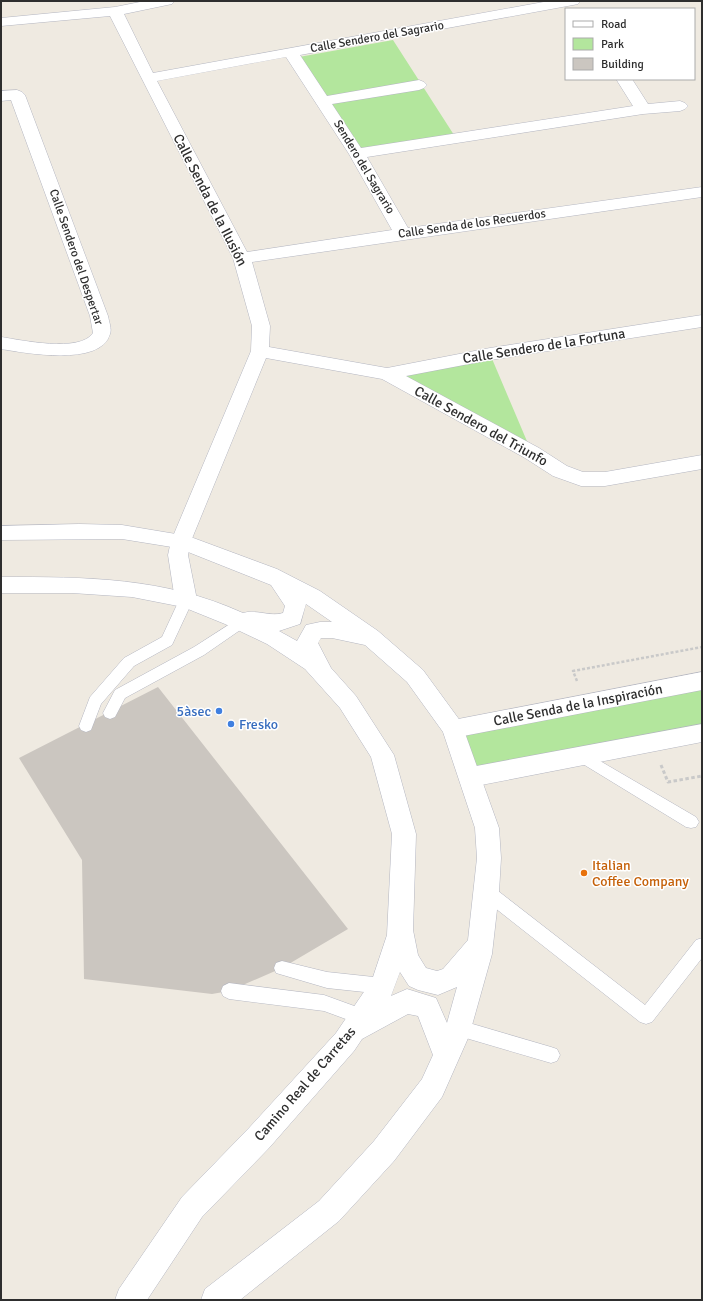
<svg xmlns="http://www.w3.org/2000/svg" width="703" height="1301" viewBox="0 0 703 1301" font-family="Signika,sans-serif">
  <style>
    .green { fill: #b3e69d }
    .building { fill: #cbc6c0 }
    .lines { fill: none; stroke-linecap: round; stroke-linejoin: round }
    .lane-casing { stroke: #b4b6c1; stroke-width: 1 }
    .street-casing { stroke: #b4b6c1; stroke-width: 1 }
    .secondary-casing { stroke: #b4b6c1; stroke-width: 1 }
    .path-far1 { stroke: #c9c9c9; stroke-width: 2.5; stroke-dasharray: 3 2; stroke-linecap: butt }
    .path { stroke: #c9c9c9; stroke-width: 3; stroke-dasharray: 3.5 2.5; stroke-linecap: butt }
    .lane { fill: #fff; fill-rule: evenodd }
    .street { fill: #fff; fill-rule: evenodd }
    .secondary { fill: #fff; fill-rule: evenodd }
    .shop-dot { fill: #3f7fe0; stroke: #fff; stroke-width: 1.5 }
    .food-dot { fill: #e8710a; stroke: #fff; stroke-width: 1.5 }
    .labels { text-anchor: middle; dominant-baseline: central; stroke-width: 3; stroke-linejoin: round; paint-order: stroke }
    .far-street-label { font-size: 12px; fill: #2e2e2e; stroke: #fff }
    .street-label { font-size: 14px; fill: #2e2e2e; stroke: #fff }
    .shop-label { font-size: 14px; fill: #366cbe; stroke: #fff; text-anchor: end }
    .food-label { font-size: 14px; fill: #c56008; stroke: #fff; text-anchor: start }
  </style>
  <rect width="100%" height="100%" fill="#efeae1"/>
  <path class="green" d="M393,40L454,135L358,149L299,57Z
    M490,354L532,453L387,374Z
    M702,681V733L471,777L453,729Z"/>
  <path class="building" d="M158,687L348,929L282,968L229,991L212,994L84,979L82,860L19,758Z"/>
  <g class="lines">
    <g class="lane-casing">
      <path id="lane" d="M186,595L191,596L193,600L172,645L134,666L101,704L91,730L86,732L81,730L79,726L90,697L124,658L162,637L181,596Z
        M241,617L246,618L248,622L246,626L204,655L125,698L115,717L110,719L105,717L103,713L115,690L194,647Z
        M583,751L696,817L699,822L696,827L691,828L686,827L578,761L576,757L578,753Z
        M487,885L493,887L645,1005L696,940L702,938V958L652,1022L646,1024L640,1022L481,897L479,892L481,887Z
        M282,961L327,972L383,978L389,981L391,986L389,991L383,994L327,988L276,973L274,968L276,963Z
        M229,983L324,995L368,1011L370,1017L368,1023L362,1025L324,1011L229,999L223,996L221,991L223,986Z
        M459,1020L551,1047L557,1049L560,1055L557,1061L551,1063L459,1036L453,1034L451,1028L453,1022Z"/>
    </g>
    <g class="street-casing">
      <path id="street" d="M145,1H174L172,4L124,14L153,73L549,1H580L578,4L573,5L300,55L327,96L419,80L424,82L427,85L424,88L419,90L332,104L361,148L633,106L616,79H632L648,104L680,101L685,103L688,106L685,109L680,111L643,114L367,157L408,228L702,187V197L252,262L270,326L269,347L387,368L490,348L702,315V327L490,360L406,376L539,448L567,466L583,472H605L702,455V469L605,486H581L553,476L525,458L382,379L266,358L191,541L188,555L197,600L194,606L186,608L178,606L175,600L168,555L171,541L251,351L252,326L233,258L110,16L1,26V18L115,7ZM286,57L349,154L392,230L247,252L157,81Z
        M17,90L22,92L25,95L108,316C109,322 112,329 110,334C101,367 25,353 1,349V337C21,340 80,353 93,333L90,316L11,100L1,101V91Z
        M702,672V690L453,738L445,736L442,729L445,722L453,720Z
        M702,724V742L471,787L463,784L459,777L463,770L471,767Z"/>
    </g>
    <g class="secondary-casing">
      <path id="secondary" d="M79,524L122,525L188,536L277,569L320,591L378,631L423,670L461,722L499,828L501,858L499,892L492,954L469,1036L442,1097L394,1161L339,1221L240,1300H201L205,1289L319,1201L374,1141L422,1079L433,1055L418,1016L408,1014L362,1039L354,1051L269,1148L202,1217L147,1300H115L119,1289L182,1197L249,1128L336,1033L372,980L387,935L392,834L371,757L340,708L305,669L267,644L225,624L183,607L132,597L72,593H1V577C86,577 164,577 243,613C256,609 270,617 283,613L285,606L271,585L178,548L122,539L1,540V526ZM306,604L332,622H320L306,625L297,641L279,631L300,624ZM321,638H332L365,645L407,682L443,732L475,828L477,858L468,940L443,969L437,971L426,968L418,955L413,930L416,834L394,755L356,696L331,668L318,643ZM400,972L409,986L418,990L438,995L457,987L447,1023L436,998L407,989L391,996Z"/>
    </g>
    <path class="path-far1" d="M577,681L573,671L702,647"/>
    <path class="path" d="M661,765L668,782L702,776"/>
    <use href="#lane" class="lane"/>
    <use href="#street" class="street"/>
    <use href="#secondary" class="secondary"/>
  </g>
  <g class="shop-dot">
    <circle cx="219" cy="711" r="4"/>
    <circle cx="231" cy="724" r="4"/>
  </g>
  <circle class="food-dot" cx="584" cy="873" r="4"/>
  <g class="labels">
    <g class="far-street-label">
      <text transform="translate(377 37) rotate(-10)">Calle Sendero del Sagrario</text>
      <text transform="translate(364 167) rotate(59)">Sendero del Sagrario</text>
      <text transform="translate(472 224) rotate(-8)">Calle Senda de los Recuerdos</text>
      <text transform="translate(76 257) rotate(71)">Calle Sendero del Despertar</text>
    </g>
    <g class="street-label">
      <text transform="translate(210 200) rotate(63)">Calle Senda de la Ilusión</text>
      <text transform="translate(544 346) rotate(-9)">Calle Sendero de la Fortuna</text>
      <text transform="translate(481 426) rotate(29)">Calle Sendero del Triunfo</text>
      <text transform="translate(578 705) rotate(-11)">Calle Senda de la Inspiración</text>
      <text transform="translate(305 1084) rotate(-49)">Camino Real de Carretas</text>
    </g>
    <g class="shop-label">
      <text x="211" y="711">5àsec</text>
      <text x="239" y="724" text-anchor="start">Fresko</text>
    </g>
    <g class="food-label">
      <text x="592" y="865">Italian<tspan x="592" dy="16">Coffee Company</tspan></text>
    </g>
  </g>
  <rect width="703" height="1301" fill="none" stroke="#2e2e2e" stroke-width="4"/>
  <rect x="565" y="8" width="130" height="72" fill="#ffffff" stroke="#ababab"/>
  <rect x="573" y="21" width="20" height="6" fill="#ffffff" stroke="#ababab"/>
  <text x="601" y="28" font-size="12" fill="#2e2e2e">Road</text>
  <rect x="573" y="38" width="20" height="12" fill="#b3e69d" stroke="#ababab"/>
  <text x="601" y="48" font-size="12" fill="#2e2e2e">Park</text>
  <rect x="573" y="58" width="20" height="12" fill="#cbc6c0" stroke="#ababab"/>
  <text x="601" y="68" font-size="12" fill="#2e2e2e">Building</text>
</svg>
